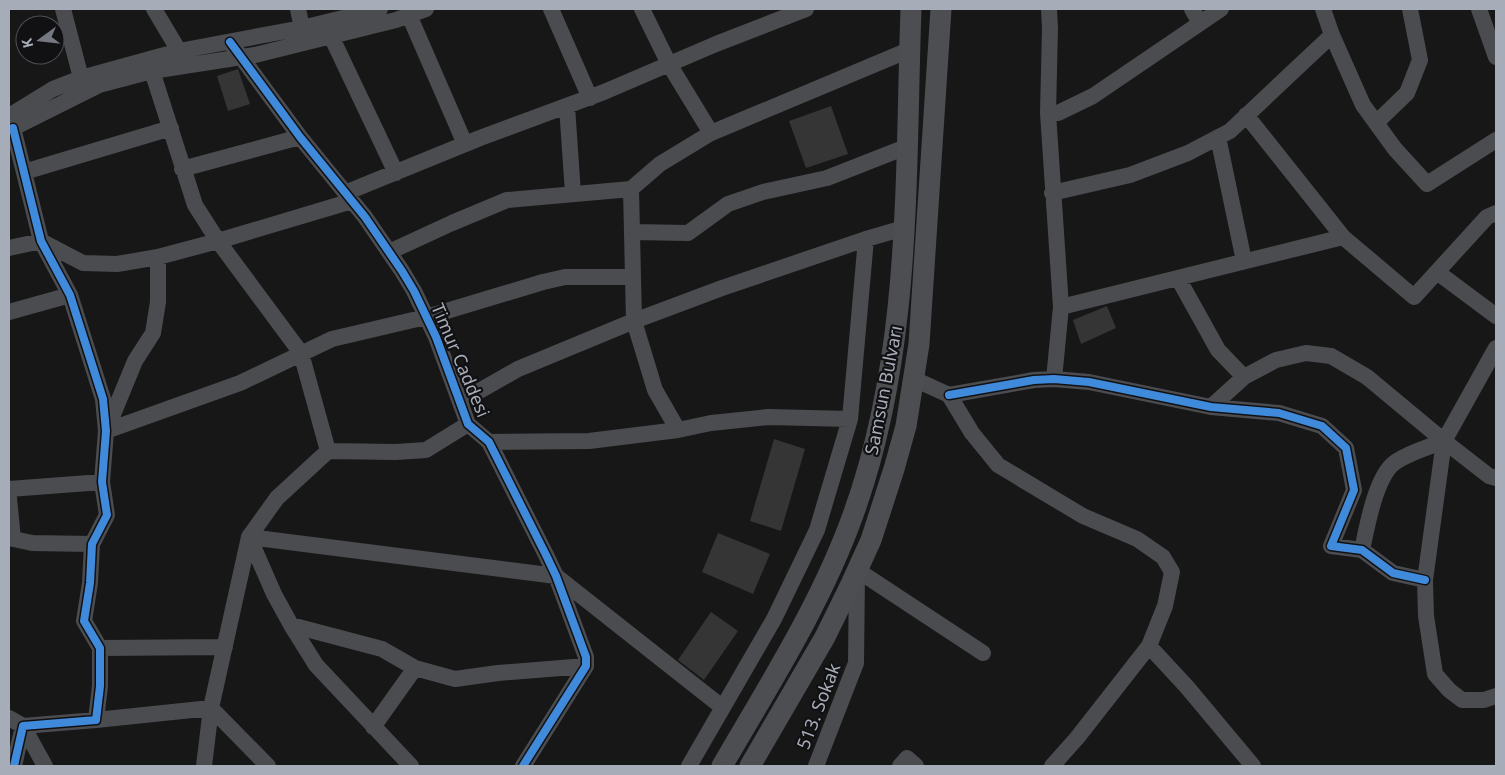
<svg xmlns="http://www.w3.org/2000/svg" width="1505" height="775" viewBox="0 0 1505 775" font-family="'Noto Sans',sans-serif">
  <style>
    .building { fill: #353536 }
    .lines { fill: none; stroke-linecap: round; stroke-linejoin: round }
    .minor { stroke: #4b4c50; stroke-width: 16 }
    .major { stroke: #4d4e52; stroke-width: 21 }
    .cycleway-casing { stroke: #111113; stroke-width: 11 }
    .cycleway { stroke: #408adc; stroke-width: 8 }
    .labels { text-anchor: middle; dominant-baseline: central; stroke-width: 4.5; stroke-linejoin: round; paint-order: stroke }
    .street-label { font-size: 18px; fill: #a7acb9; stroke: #111113 }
  </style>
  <rect width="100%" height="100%" fill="#171717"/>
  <path class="building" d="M238,69L250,104L228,111L217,76Z
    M831,106L848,154L806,168L789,121Z
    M1107,306L1116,328L1081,344L1073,320Z
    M774,439L805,449L781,531L750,521Z
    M718,533L770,554L753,594L702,572Z
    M711,612L738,631L704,680L678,660Z"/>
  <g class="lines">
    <path class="minor" d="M63,9L81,78
      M154,9L179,51L180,62
      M298,9L302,28
      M551,9L590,98
      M642,9L669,64L711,133
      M1049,9L1050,28L1048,113L1061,307L1054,379
      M1192,9L1200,23
      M1323,9L1332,35L1363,105L1395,149L1427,184L1496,140
      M1479,9L1496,57
      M409,15L465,144
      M331,36L396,173
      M230,42L300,137L365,217L402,271L414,291L436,337L468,424L489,442L546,555L556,576L586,657V666L523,766
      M152,71L195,205L218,241L301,353L328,451
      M567,106L573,194
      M1048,113H1058L1093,96L1221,9
      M1246,115L1343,237L1414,297L1487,217L1496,213
      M9,116L53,89L81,78L179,51L302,28L380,9
      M1376,123L1407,93L1420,60L1410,9
      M13,128L41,241L70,295L103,399L106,431L102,482L107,515L92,544L90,583L84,621L100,648V686L96,720L23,726L14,766
      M9,130L99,85L152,71L255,55L396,20L426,9
      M1218,137L1244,261
      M182,169L300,137
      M24,172L171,128
      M631,189L634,321L655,390L678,430
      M345,193L480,138L604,92L716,44L806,9
      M1052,193L1130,175L1188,153L1230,131L1332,35
      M632,232L688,233L728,204L763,192L827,178L906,147
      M9,248L41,241L83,263L117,264L158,257L218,241L352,201
      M389,252L452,223L507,200L631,189L660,164L711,133L909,50
      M1437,272L1496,316
      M1178,278L1218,350L1244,377
      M1061,307L1343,237
      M9,312L70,295
      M1496,348L1444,441L1425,580L1426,616L1435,674L1449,690L1462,700H1484L1496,696
      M914,379L949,395L972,433L998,465L1083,516L1137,539L1163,557L1172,572L1165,606L1149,646L1077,738L1052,766
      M949,395L1034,380L1054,379L1089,382L1211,407L1279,413L1322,426L1346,448L1354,490L1331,546L1362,550L1393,573L1425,580
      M460,402L518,369L634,321L722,288L866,239L904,228
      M1211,407L1244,377L1276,360L1306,353L1331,356L1367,377L1444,441L1489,476L1496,478
      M107,429L135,361L153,333L158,302V257
      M106,431L240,383L332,339L430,316L543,282L565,277H633
      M489,442L589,441L678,430L711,423L768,417L850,419
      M9,489L102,482
      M9,498L13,539
      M249,537L556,576L722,707
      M249,537L274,594L291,625L316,665L411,766
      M9,538L32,543L92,544
      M1362,550C1367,527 1376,473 1397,461C1411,452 1429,447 1444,441
      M857,570L983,653
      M291,625L382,649L415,668L455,679L498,673L586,666
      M1149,646L1187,687L1253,766
      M100,648L225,647
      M211,708L268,766
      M9,718L23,726L45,766
      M96,720L211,708
      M373,727L415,668
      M204,766L211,708L249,537L277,498L328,451L396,452L426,450L468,424
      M689,766L774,619L817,530L850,419L866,239
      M816,766L856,663L857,574
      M900,766L907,758L916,766"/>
    <path class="major" d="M722,766C769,685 821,604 853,515C912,353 905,178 911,9
      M750,766L825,637L851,584L871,540L894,469L906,426L919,344L941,9"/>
    <g class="cycleway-casing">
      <path id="cycleway" d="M230,42L300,137L365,217L402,271L414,291L436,337L468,424L489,442L546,555L556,576L586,657V666L523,766
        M13,128L41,241L70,295L103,399L106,431L102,482L107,515L92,544L90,583L84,621L100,648V686L96,720L23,726L14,766
        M949,395L1034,380L1054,379L1089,382L1211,407L1279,413L1322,426L1346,448L1354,490L1331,546L1362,550L1393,573L1425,580"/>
    </g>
    <use href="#cycleway" class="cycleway"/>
  </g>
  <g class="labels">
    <g class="street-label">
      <text transform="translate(461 360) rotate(67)">Timur Caddesi</text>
      <text transform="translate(883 390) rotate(-79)">Samsun Bulvarı</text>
      <text transform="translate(818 706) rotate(-69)">513. Sokak</text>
    </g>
  </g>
  <rect width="1505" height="775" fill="none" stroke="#a7acb9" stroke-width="20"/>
  <g transform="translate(40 40) rotate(255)"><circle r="24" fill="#111113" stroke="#4d4f55"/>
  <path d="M0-4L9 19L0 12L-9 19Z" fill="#757880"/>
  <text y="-8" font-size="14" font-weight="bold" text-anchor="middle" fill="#a7acb9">K</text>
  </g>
</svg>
